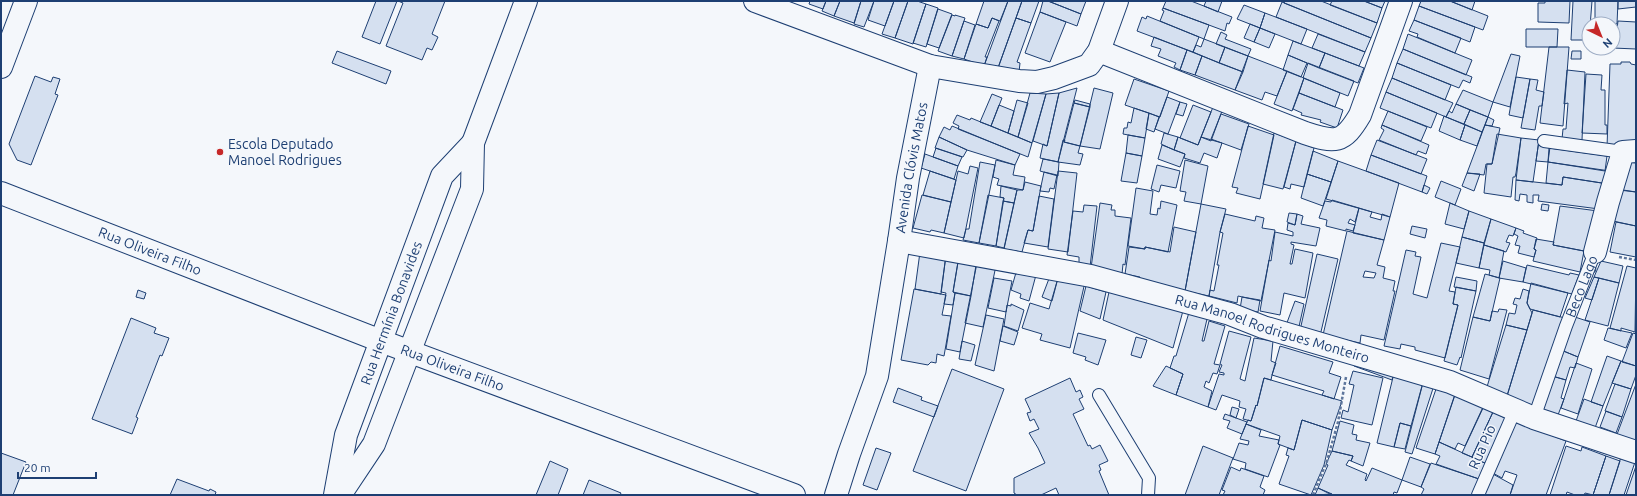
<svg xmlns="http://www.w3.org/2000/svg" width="1637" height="496" viewBox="0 0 1637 496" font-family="Ubuntu,sans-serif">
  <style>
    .building { fill: #d5e0f0; stroke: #1d3f73; fill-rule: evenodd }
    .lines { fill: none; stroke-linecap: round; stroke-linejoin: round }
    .service-casing { stroke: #1d3f73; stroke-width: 14 }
    .minor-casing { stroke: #1d3f73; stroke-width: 24 }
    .primary-casing { stroke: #1d3f73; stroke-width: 24 }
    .path { stroke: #5e769c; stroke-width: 2.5; stroke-dasharray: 3 2; stroke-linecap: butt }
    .service { stroke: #f4f7fb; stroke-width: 12 }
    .minor { stroke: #f4f7fb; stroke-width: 22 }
    .primary { stroke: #f4f7fb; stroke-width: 22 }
    .poi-dot { fill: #c62828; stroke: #f4f7fb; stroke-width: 1.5 }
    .labels { text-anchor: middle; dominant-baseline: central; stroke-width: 3; stroke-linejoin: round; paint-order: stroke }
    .poi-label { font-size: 14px; fill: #1d3f73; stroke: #f4f7fb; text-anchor: start }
    .street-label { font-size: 14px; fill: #1d3f73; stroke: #f4f7fb }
  </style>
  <rect width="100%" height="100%" fill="#f4f7fb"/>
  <path class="building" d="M376,1H397L380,44L362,37Z
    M398,1H445L432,34L438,37L432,50L427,48L422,60L386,46L403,3Z
    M810,1H826L823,9L809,4Z
    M826,1H840L834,16L822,11Z
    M840,1H861L854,23L834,16Z
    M861,1H874L864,27L854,24Z
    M874,1H894L885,26L868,20Z
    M894,1H908L895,38L882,34Z
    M908,1H917L926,4L913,44L895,38Z
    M984,1H1008L1000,21L992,18L988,28L976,24Z
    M1008,1H1022L998,68L984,66Z
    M1022,1H1039L1031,23L1016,18Z
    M1043,1H1048L1081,14L1077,26L1040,12Z
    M1048,1H1086L1081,14Z
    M1166,1H1191L1232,17L1229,24L1227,23L1225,31L1163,8Z
    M1206,1H1222L1218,12L1204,6Z
    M1285,1H1321L1377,23L1371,38L1284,3Z
    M1332,1H1364L1382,8L1377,23L1330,5Z
    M1364,1H1385L1382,8Z
    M1421,1H1450L1488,16L1483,30L1419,6Z
    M1450,1H1475L1472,10Z
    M1545,1H1570L1569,23L1538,22V3H1545Z
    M1573,1H1592L1589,40H1571Z
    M1595,1H1618L1617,24H1595Z
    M1618,1H1636V7L1618,9Z
    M1282,2L1371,38L1365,52L1276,17Z
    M926,4L938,8L926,47L913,43Z
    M1244,5L1265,13L1260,28L1237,19Z
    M1419,6L1475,27L1470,42L1414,20Z
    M1163,8L1209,25L1204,39L1160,21L1164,11L1162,10Z
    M938,9L952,14L939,48L927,44Z
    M1040,12L1066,22L1050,62L1025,53Z
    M1265,13L1307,29L1301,44L1260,28Z
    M952,15L955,16V15L965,18L952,56L938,51Z
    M1147,16L1199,37L1193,52L1137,31L1142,17L1146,19Z
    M992,18L999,21L985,57H987L984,66L964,59L976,24L988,28Z
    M1016,18L1031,23L1017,62L1020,63L1019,72L998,68Z
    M1414,20L1461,38L1455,53L1417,37L1418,34L1409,31Z
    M964,21L975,25L964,59L952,56Z
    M1618,21L1636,22V49L1613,48V29H1617Z
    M1250,24L1260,28L1254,42L1244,38Z
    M1260,28L1275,34L1269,48L1254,42Z
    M1526,29H1558L1557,47H1526Z
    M1221,32L1227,35L1225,39L1251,49L1248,56L1216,44Z
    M1318,34L1365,52L1359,66L1312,48Z
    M1408,34L1472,60L1466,75L1403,49Z
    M1154,37L1187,50L1180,70L1174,67L1176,63L1158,56L1161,49L1151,46Z
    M1204,39L1225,47L1219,63L1193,52L1196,45L1201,47Z
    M1293,41L1325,53L1319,68L1288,55Z
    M1225,47L1248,56L1243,72L1219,63Z
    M1549,47H1569L1563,126L1540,123Z
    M1403,49L1472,77L1470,83L1463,80L1459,88L1397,63Z
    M1187,50L1202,56L1195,75L1180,70Z
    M337,51L391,71L386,84L332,63Z
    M1572,51H1581V59H1571Z
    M1325,53L1364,68L1358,83L1319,68Z
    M1511,54L1520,56L1510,107L1493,102Z
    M1288,55L1307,63L1301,77L1283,70Z
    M1202,56L1243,72L1235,90L1195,75Z
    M1248,56L1287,71L1277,96L1265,92L1262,100L1235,90Z
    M1621,62H1630L1631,64L1636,65V145L1607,147L1610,64H1621Z
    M1308,63L1354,81L1348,96L1303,78Z
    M1397,63L1451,85L1445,100L1392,78Z
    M1567,70L1585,72L1582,140L1562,139L1563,129H1566L1568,103L1564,104Z
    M1287,71L1304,78L1292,111L1274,104Z
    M1586,74L1602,75L1601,90H1605V125H1607V134L1582,133Z
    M35,76L51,82L53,77L60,79L55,94L58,95L31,165L17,160L9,144Z
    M1516,77L1530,79L1523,118L1509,115Z
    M1304,78L1340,93L1335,107L1299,93Z
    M1392,78L1453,103L1446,117L1386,92Z
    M1134,79L1169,91L1160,117L1125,105Z
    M1530,79L1538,80L1536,90L1544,92L1542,106H1539L1535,130L1521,128Z
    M1077,88L1058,162L1040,158L1043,144L1047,146L1059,93Z
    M1094,88L1113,93L1100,149L1080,146Z
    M1463,90L1493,102L1488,117L1456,104Z
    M1386,92L1437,113L1431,128L1380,108Z
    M1030,93L1046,94L1032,143L1018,137Z
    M1059,93L1047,146L1033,141L1046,94Z
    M1299,93L1343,110L1337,128L1320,122L1321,120L1301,115L1302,113L1293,109Z
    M992,94L1002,98L991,126L980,122Z
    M1167,97L1180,102L1168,134L1155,129Z
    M1017,100L1028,103L1018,137L1008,133Z
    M1075,100L1090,104V107L1074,103Z
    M1180,102L1187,104L1183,116L1176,114Z
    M1074,103L1090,107L1080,146L1064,142Z
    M1456,104L1470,110L1464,124L1446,117L1449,111L1452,113Z
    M999,105L1014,111L1008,133L991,126Z
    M1193,105L1211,112L1198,145L1180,138Z
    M1213,107L1222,111L1211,141L1201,137Z
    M1134,108L1149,113L1145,138L1123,134L1124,128H1127L1128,122L1131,123Z
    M1470,110L1488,117L1482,132L1464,124Z
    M1388,111L1427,127L1421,141L1382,125Z
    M1149,113L1159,117L1154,132L1146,129Z
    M1221,114L1249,124L1241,150L1211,139Z
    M957,115L970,120L971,118L1032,143L1028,157L958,129L959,126L953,123Z
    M1444,116L1465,125L1460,140L1439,131Z
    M1488,117L1494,120L1492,126L1485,125Z
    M1382,125L1429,145L1426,154L1418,151L1416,155L1379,140L1384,130L1381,128Z
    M1465,125L1482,132L1477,146L1460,140Z
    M1485,125L1500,128L1492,164H1486L1484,175L1467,173Z
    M952,126L1020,154L1015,165L967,150L939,137L944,127L950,130Z
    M1248,126L1274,135L1260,199L1236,193L1238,188L1232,187Z
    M1164,133L1178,137L1174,150L1161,144Z
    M1274,133L1296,141L1283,189L1263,184Z
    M1497,134L1521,138L1516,173L1515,177H1513L1511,197L1484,193L1487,164H1492Z
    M1128,135L1145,138L1142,156L1126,153Z
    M939,137L967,150L963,157L935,148Z
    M1178,137L1198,145L1201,137L1222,143L1217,158L1204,153L1200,163L1184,158L1185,154L1174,150Z
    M1521,138L1539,140L1533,182L1516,180Z
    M1063,140H1065L1064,142L1080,146L1078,153L1083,154L1080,165L1058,162Z
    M1377,140L1427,159L1421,174L1371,155Z
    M1539,140L1540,141V145L1550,147L1548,162L1536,161Z
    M1296,141L1314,148L1304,187L1291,184L1290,189L1284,187Z
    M1162,145L1185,154L1180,167L1158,159Z
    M936,148L962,157L958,166L933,157Z
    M1549,148L1607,156L1605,171L1548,162Z
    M1313,151L1338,161L1331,182L1307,174Z
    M1126,153L1142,156L1137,183L1121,181Z
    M925,154L958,166L954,179L921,168Z
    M1371,155L1427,176L1422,192L1366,171Z
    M1043,159L1059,162L1058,176L1040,171Z
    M996,160L1015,165L1013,175L1025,177L1023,190L997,185L999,179L993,177Z
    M1185,160L1208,166L1201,204L1184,201L1186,192L1180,191Z
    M1338,161L1399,183L1390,217L1326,199Z
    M980,162L995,165L979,243L963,240L966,229H969Z
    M1548,162L1610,171L1608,184L1563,177L1562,185L1546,183Z
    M1628,162L1636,163V192L1623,190Z
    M1157,165L1180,171L1176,188L1161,185L1159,192L1151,189Z
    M970,166L978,168L964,238L944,233L958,171L968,174Z
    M930,171L956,180L951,202L923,195Z
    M1058,171L1077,173L1068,252L1048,249Z
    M1044,172L1057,175L1054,189L1050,188L1049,192L1040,191Z
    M1467,173L1480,174L1474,191L1462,186Z
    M1307,174L1331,182L1323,206L1301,198Z
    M1563,177L1602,183L1599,209L1538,201L1539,195H1533V203L1527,202V195L1520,194L1519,201L1515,200L1516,180L1562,185Z
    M1441,181L1461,189L1455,205L1435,197Z
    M1025,182L1041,186L1033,231L1028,230L1022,252L1004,249L1017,190H1023Z
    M1424,185L1430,188L1427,194L1422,192Z
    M1001,186L1017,190L1014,203L1003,201L1004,198L1000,197Z
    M1136,188L1153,191L1150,214L1157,215L1158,208L1160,209L1161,201L1177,205L1168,252L1145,247V249L1128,246Z
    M1619,190L1636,192V226L1613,221Z
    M922,195L951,202L944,233L931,230L930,232L913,228Z
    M988,195L1004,198L996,246L979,243Z
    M1039,196L1054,199L1048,247L1024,243L1028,230L1033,231Z
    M1332,200L1359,208L1355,222L1350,219L1348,223L1355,225L1353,231L1346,229V231L1326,226L1327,220L1319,218L1325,201L1331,202Z
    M1003,201L1014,203L1004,248L996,246Z
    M1100,203L1112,205L1111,210H1115V216L1131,218L1125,265L1123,264L1122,274L1091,268Z
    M1450,203L1469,211L1464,229L1445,224Z
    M1201,204L1226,209L1220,232L1209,296L1185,291Z
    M1542,204L1549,205L1548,211L1541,210Z
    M1084,205L1097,206L1090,267L1079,265V257L1067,255L1073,211L1083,212Z
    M1560,206L1598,211L1589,252L1553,245Z
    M1359,208L1372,212L1370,217L1381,220L1382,214L1390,217L1384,240L1353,233Z
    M1469,211L1491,219L1484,243L1462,237Z
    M1289,213L1297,214L1295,225L1287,222Z
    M1225,214L1255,221L1256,216L1264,218L1262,228L1275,230L1261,301L1238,296L1237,303L1209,296L1210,290L1214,291L1219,265H1217L1223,233L1220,232Z
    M1297,214L1303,216L1301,224L1320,228L1316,246L1291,242V244L1294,245L1290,264H1292L1295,249L1313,253L1305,298L1284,293L1280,315L1260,311L1269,260L1271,261L1275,232L1293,236V232L1287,230L1288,223L1295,225Z
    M1491,219L1516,228L1513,236L1509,235L1506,242L1510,243L1506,252L1484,245Z
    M1616,222L1636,226V257L1610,252Z
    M1412,226L1427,229L1425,238L1410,234Z
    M1174,227L1196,232L1185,291L1139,279L1140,277L1125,274L1129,247L1145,249V247L1170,252Z
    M1516,228L1524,231L1523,233L1537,238L1534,249L1536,250L1534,257L1518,253L1520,246L1515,245L1518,236L1514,234Z
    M1347,231L1384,240L1377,265L1385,267L1383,278L1395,281L1393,291H1395L1384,340L1361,335L1360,343L1323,335ZM1365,271L1376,273L1374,278L1363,277Z
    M1462,237L1484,243L1479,268L1456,263Z
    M1536,239L1554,242L1553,245L1584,251L1580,272L1533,261L1536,250L1534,249Z
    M1441,243L1460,247L1449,291L1455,292L1453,304L1458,305L1445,358L1415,350V347L1401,344L1400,349L1384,346L1406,250L1416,252L1415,256L1421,257L1413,294L1427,298Z
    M1484,245L1504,251L1499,278L1489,275L1490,270L1479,268Z
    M920,252L946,255L941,294L915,289Z
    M1317,254L1338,259L1320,336L1301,332L1302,327L1301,326Z
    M946,255L959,256L953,292L955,293L953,305L944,304L946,293L941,292Z
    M959,256L977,259L971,296L953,292Z
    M978,258L997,261L983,327L965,323Z
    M1503,261L1526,268L1523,282L1499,278Z
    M1601,261L1623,266L1619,283L1594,277Z
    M1527,265L1569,275L1570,273L1579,275L1572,294L1523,282Z
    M1627,266L1636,268L1635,332L1621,328V331L1610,328Z
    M1017,269L1036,275L1029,301L1020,298L1021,294L1011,290Z
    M1485,274L1500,278L1490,321L1473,317Z
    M1050,276L1058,278L1052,301L1042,297Z
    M1456,277L1477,281L1476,291L1454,287Z
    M1594,277L1599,278L1592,300L1585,298Z
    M994,278L1012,281L1006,312L988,308Z
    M1058,278L1085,282L1070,348L1040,340L1042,334L1022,328L1030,303L1049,309Z
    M1599,278L1619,283L1608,326L1585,320Z
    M1531,283L1568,293L1560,317L1530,309L1527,303Z
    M1086,286L1106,292L1100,319L1080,311Z
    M1456,287L1476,291L1461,358L1460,357L1457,365L1444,361L1458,305L1453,304Z
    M914,289L946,295L942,315L951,316L944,356L937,354L936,363L931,362L928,365L901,360Z
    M1523,289L1529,291L1527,303L1532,313L1527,330L1506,325L1509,313L1515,314L1517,305L1513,304L1515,298L1520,299Z
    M138,290L146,293L144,299L136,297Z
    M1109,292L1184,307L1173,348L1103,320Z
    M955,293L971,296L960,352L946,349Z
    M1242,297L1260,300L1258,312L1240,309Z
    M1295,301L1304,304L1298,331L1285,328Z
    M1011,304L1024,310L1018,331L1004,326L1007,305L1011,306Z
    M1190,309L1211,314L1210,320L1207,319L1202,341H1204L1209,321L1225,326L1214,364L1220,365L1217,374L1213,373L1209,383L1206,381L1204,387L1212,391L1208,407L1176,395L1183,374L1170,368L1174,356H1176Z
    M1499,309L1507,310L1489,379L1460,370L1473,317L1490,321L1492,311L1498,312Z
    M1533,310L1565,318L1536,408L1507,396Z
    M986,315L1004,319L994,371L975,365Z
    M1572,316L1590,322L1578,357L1561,350Z
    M131,318L156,328L154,333L169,338L162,356L160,355L136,417L138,418L132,434L92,419Z
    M1506,325L1527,330L1507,396L1486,390Z
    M1003,326L1018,332L1014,345L1000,341Z
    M1608,328L1632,333L1626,348L1604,340Z
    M1229,331L1251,337L1240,379L1245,381L1254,338L1273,341L1271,361L1276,363L1272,375L1271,380L1264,378L1257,406L1256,405L1251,421L1243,419L1246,409L1239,407L1240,401L1222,395L1216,410L1208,407L1219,374L1224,375V373L1219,372L1222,365L1220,364Z
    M1078,333L1106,340L1098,365L1085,360L1086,357L1073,353Z
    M1633,333L1636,334V366L1622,362Z
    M1136,337L1147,340L1141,358L1131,355Z
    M962,341L975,345L971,361L959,359Z
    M1280,346L1333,362L1329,373L1341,377L1334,399L1322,395L1324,391L1272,375Z
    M1561,350L1578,357L1575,368L1570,367L1566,380L1552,376Z
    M1607,356L1621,361L1603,406L1591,402Z
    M1356,359L1395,369L1392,380L1354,366Z
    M1621,361L1636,366V375L1631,389L1612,383Z
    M1576,363L1592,369L1578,414L1561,408Z
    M1166,366L1183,374L1176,395L1153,386Z
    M952,369L1004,389L966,491L913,471Z
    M1395,369L1425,375L1411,426L1400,423L1394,447L1377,443Z
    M1353,371L1383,378L1372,425L1341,418L1343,410L1348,412L1354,385L1349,384Z
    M1425,375L1436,379L1412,454L1405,452Z
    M1552,376L1566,380L1561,398L1564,399L1558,415L1539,408Z
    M1070,378L1076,392L1080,390L1083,397L1079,399L1084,409L1073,414L1088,446L1090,445L1092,449L1100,445L1108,461L1099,465L1101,470L1099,471L1109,495H1059L1056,488L1041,495H1017L1014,493V478L1045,463L1038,448L1029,433L1039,429L1034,419L1030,421L1027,413L1031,412L1025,399Z
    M1264,378L1342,401L1332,430L1302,420L1294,450L1278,444L1280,436L1246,424L1248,420L1251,421L1256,405L1257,406Z
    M1615,384L1631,389L1622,417L1605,411Z
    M1636,384V439L1634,443L1616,437Z
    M898,388L922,397L921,400L938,406L934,417L893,402Z
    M1436,389L1455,395L1435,454L1416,448Z
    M1455,394L1483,407L1465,446L1458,443L1455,449L1439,442Z
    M1584,399L1603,406L1595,428L1576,421Z
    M1484,406L1493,412L1472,457L1462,453Z
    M1232,407L1239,409L1236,418L1230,415Z
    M1606,411L1622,417L1616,433L1600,427Z
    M1493,412L1507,419L1487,464L1472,457Z
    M1225,414L1247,422L1242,434L1227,428L1230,421L1223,419Z
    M1302,420L1332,430L1324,465L1311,495L1279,484L1289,456L1286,455L1288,448L1294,450Z
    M1512,420L1566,441L1546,495H1510L1517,475L1505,471L1502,478L1491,472Z
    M1340,421L1354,425L1352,434L1357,435L1356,440L1370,443L1363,466L1351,461L1353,456L1332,451Z
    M1400,423L1411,426L1405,449L1394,447Z
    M1246,424L1261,430L1259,436L1279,440L1278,444L1280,445L1268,477L1245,469L1246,463L1233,459L1239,443L1248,445L1249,441L1240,439Z
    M1439,442L1489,465L1482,480L1436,464L1440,456L1435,454Z
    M1203,446L1233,458L1219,495H1185Z
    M1566,446L1581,451L1582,447L1606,456L1593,495L1585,493L1584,495H1575L1567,492L1566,495H1550Z
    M876,448L891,453L877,490L863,485Z
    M1332,451L1353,456L1351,461L1349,460L1346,465L1367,474L1365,480L1366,481L1372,468L1402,480L1397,493L1394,492L1393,495H1332L1318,488L1328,465L1326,464Z
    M1,453L26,462L13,495H1Z
    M1606,456L1620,461L1609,495H1593Z
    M1410,457L1430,464L1421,487L1402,480Z
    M1621,457L1635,462L1624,495H1609Z
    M550,461L568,469L558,495H536Z
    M1431,463L1479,479L1473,495H1421L1424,489L1421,487Z
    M1636,466V495H1626Z
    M1231,467L1240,471L1241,468L1264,476L1260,487L1265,490L1263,495H1223L1225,491L1222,490Z
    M1491,473L1513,485L1510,495H1483Z
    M177,479L209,491L210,489L216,492L215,495H170Z
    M589,480L621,493L620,495H583Z
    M1318,488L1332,494L1315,495Z"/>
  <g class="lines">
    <g class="service-casing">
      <g id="service">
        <path d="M1544,141L1623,152"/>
        <path d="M1099,395L1149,478L1148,495"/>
        <path id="s1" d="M1534,418L1566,326L1595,252"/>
        <path d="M1478,495L1515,410"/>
      </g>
    </g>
    <g class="minor-casing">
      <g id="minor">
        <path d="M755,1L930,66L1019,81L1037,82L1054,78L1089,65L1099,51L1117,1"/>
        <path d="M1099,51L1305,133C1335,143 1343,144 1360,115L1401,1"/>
        <path d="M1,67L26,1"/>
        <path id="s2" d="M1,193L381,341L794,495"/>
        <path id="s3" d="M899,241L1091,276L1230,314L1263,327L1450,382L1534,418L1636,452"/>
        <path d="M1595,252L1608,202L1623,152L1636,151"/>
        <path id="s4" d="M836,495L849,454L877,376L899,241L908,178L930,66"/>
      </g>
    </g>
    <g class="primary-casing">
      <g id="primary">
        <path id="s5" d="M335,495L346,435L442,176L473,143"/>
        <path d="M340,495L374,444L472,189L473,143L526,1"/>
      </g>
    </g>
    <path class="path" d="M1619,257L1636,260
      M1313,495L1327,461L1338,422L1346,377"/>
    <use href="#service" class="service"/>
    <use href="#minor" class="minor"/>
    <use href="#primary" class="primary"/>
  </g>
  <circle class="poi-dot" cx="220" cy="152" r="4"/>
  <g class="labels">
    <g class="poi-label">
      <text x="228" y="144">Escola Deputado<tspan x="228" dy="16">Manoel Rodrigues</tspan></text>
    </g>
    <g class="street-label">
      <text stroke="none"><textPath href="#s4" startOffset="337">Avenida Clóvis Matos</textPath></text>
      <text stroke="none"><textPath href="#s2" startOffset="160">Rua Oliveira Filho</textPath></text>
      <text stroke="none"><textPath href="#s1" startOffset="140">Beco Lago</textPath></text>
      <text stroke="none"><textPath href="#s5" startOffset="191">Rua Hermínia Bonavides</textPath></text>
      <text stroke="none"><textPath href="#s3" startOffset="384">Rua Manoel Rodrigues Monteiro</textPath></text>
      <text stroke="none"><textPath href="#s2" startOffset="484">Rua Oliveira Filho</textPath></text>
      <text transform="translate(1482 447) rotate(-66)">Rua Pio</text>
    </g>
  </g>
  <rect width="1637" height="496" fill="none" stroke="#1d3f73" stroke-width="4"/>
  <g transform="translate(1601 36) rotate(137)"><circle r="19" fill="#f4f7fb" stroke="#9eadc5"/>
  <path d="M0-3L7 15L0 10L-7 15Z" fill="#c62828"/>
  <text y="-6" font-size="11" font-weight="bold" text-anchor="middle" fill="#1d3f73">N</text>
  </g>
  <path d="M18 472v6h78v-6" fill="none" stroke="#1d3f73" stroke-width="2"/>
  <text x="24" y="472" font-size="12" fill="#1d3f73" stroke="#f4f7fb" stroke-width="3" paint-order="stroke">20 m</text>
</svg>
